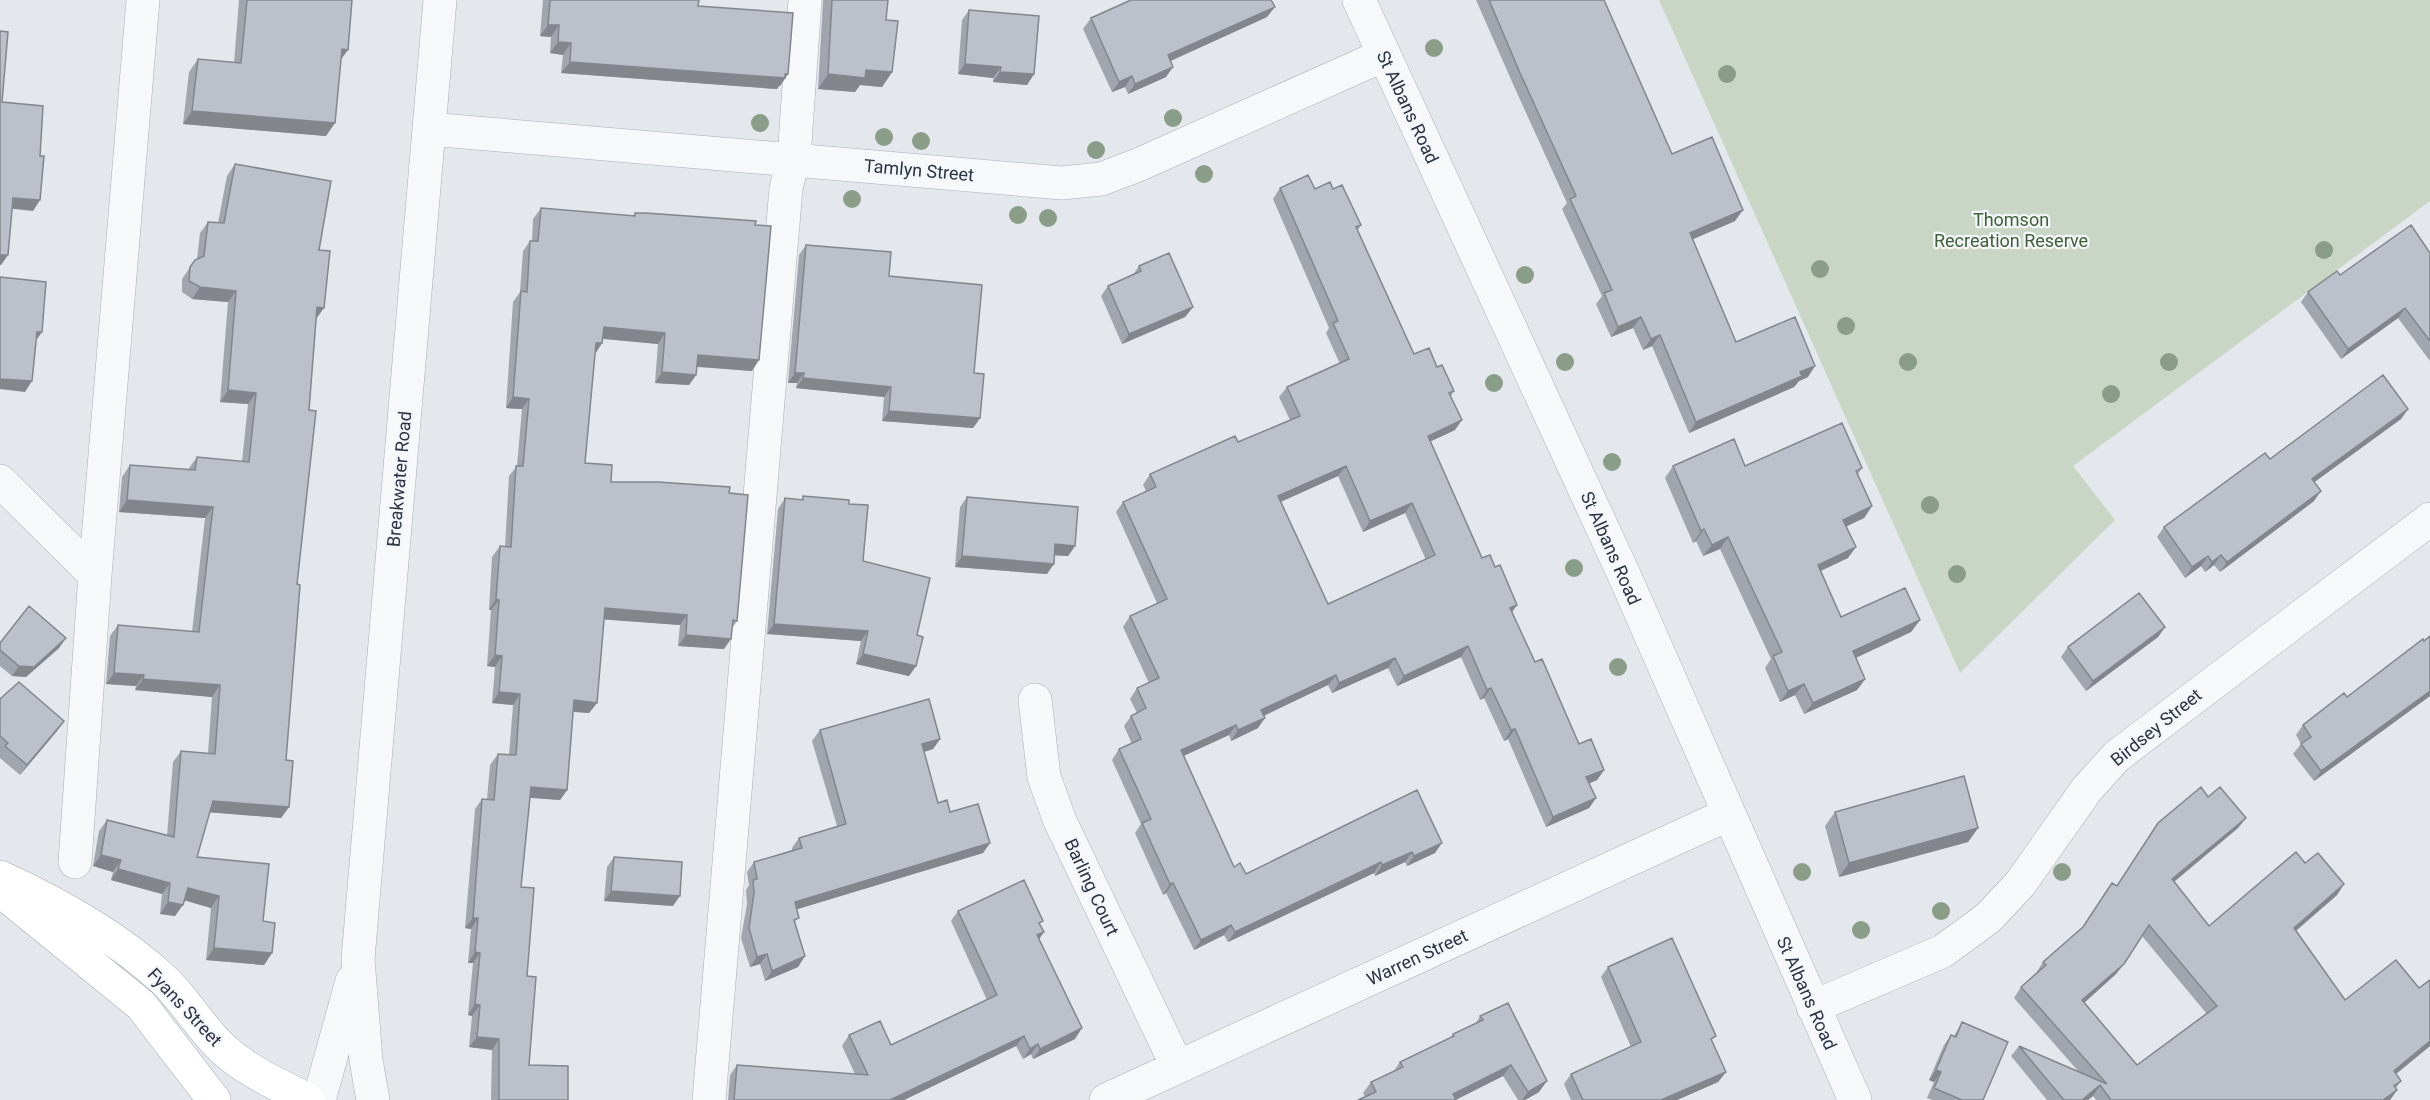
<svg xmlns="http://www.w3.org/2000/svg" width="2430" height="1100" viewBox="0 0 2430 1100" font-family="Roboto,sans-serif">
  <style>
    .green { fill: #c9d6c5 }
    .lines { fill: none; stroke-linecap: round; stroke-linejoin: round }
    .minor-casing { stroke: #a9aeb7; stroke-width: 34 }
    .major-casing { stroke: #a3abb8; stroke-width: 34 }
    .minor { stroke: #f7f8fa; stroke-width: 33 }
    .major { stroke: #fff; stroke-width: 33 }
    .tree { fill: #899d89 }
    .wall { fill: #a1a5ae; fill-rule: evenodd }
    .shaded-wall { fill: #83868d }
    .building { fill: #bbc0ca; stroke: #83868d; stroke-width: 1.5; fill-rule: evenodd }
    .labels { text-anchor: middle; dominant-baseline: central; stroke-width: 4.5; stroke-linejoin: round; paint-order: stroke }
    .street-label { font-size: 18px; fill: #2b3445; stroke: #f4f6f9 }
    .park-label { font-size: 18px; fill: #3f6138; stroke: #f4f6f9 }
  </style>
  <rect width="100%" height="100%" fill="#e4e7ec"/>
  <path class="green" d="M1659,0H2430V201L2073,466L2115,520L1960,673Z"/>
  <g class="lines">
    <g class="minor-casing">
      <path id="minor" d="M1359,0L1625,577L1855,1100
        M429,129L1062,183L1101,179L1138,165L1384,55
        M0,481L95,575
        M1035,700L1044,777L1060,821L1177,1066
        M75,862L95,575L143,0
        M1813,1007L1943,951L1988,918L2020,884L2087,789L2117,756L2430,519
        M319,1100L352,981
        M373,1100L366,1060L358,959L440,0
        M709,1100L786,188L794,158L805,0
        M1106,1100L1729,814"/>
    </g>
    <g class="major-casing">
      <path id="major" d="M0,877C57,903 116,936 163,979C184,999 198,1024 219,1045C244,1070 277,1084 308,1100
        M12,900L141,1005L214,1100"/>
    </g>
    <use href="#minor" class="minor"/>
    <use href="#major" class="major"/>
  </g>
  <g class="tree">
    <circle cx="1434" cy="48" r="9"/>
    <circle cx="1727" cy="74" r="9"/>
    <circle cx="1173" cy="118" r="9"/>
    <circle cx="760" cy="123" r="9"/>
    <circle cx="884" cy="137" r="9"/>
    <circle cx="921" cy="141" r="9"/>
    <circle cx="1096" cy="150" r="9"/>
    <circle cx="1204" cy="174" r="9"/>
    <circle cx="852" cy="199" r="9"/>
    <circle cx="1018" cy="215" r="9"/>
    <circle cx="1048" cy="218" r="9"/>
    <circle cx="2324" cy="250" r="9"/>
    <circle cx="1820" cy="269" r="9"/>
    <circle cx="1525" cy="275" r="9"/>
    <circle cx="1846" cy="326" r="9"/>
    <circle cx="1565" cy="362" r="9"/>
    <circle cx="1908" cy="362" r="9"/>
    <circle cx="2169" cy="362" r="9"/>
    <circle cx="1494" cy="383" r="9"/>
    <circle cx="2111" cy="394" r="9"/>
    <circle cx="1612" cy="462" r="9"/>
    <circle cx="1930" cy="505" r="9"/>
    <circle cx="1574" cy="568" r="9"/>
    <circle cx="1957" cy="574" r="9"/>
    <circle cx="1618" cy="667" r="9"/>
    <circle cx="1802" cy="872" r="9"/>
    <circle cx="2062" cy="872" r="9"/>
    <circle cx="1941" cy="911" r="9"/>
    <circle cx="1861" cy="930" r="9"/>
  </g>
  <path class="wall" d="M239,0H352L326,136L183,124L189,72L198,59L234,63Z
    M543,0H699L698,6L788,74L780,86H779L777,89L561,73L563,55L550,53L551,37L540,36Z
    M823,0H888L886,20L892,72L882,87L860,85L855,92L818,89Z
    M1476,0H1604L1672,154L1735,221L1692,239L1736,342L1808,377L1799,381L1794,387L1689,433L1652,346L1643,350L1633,328L1611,337L1596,304L1602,296L1562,209L1567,203L1513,84Z
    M969,10L1034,74L1027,85L993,82V78L958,74L962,20Z
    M1267,17L1171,61L1166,77L1128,94L1125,87L1112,92L1083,29L1091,18Z
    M235,164L319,250L316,319L309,410L286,760L289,807L281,818L209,812L197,857L263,921L272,953L264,965L206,960L211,908L184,900L175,916L160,914L162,894L111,880L113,872L93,866L99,831L107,820L167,836L173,762L181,751L208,753L212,697L135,690L136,686L106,684L110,636L118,625L192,632L205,518L119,512L122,477L130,465L189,470V468L197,457L242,462L248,404L220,402L228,302L192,299L182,292V279L195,260L197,259L200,233L208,222L218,223L227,176Z
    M1280,188L1333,189L1361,225L1358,230L1414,354L1437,367L1454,391L1451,396L1455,430L1430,441L1482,558L1512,612L1535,662L1579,744L1604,770L1597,780L1589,783L1596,798L1589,808L1546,827L1508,739L1504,741L1484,698L1480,700L1461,657L1397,686L1388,668L1332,693L1328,685L1264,716L1258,728L1231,741L1229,735L1184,756L1234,867L1246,874L1417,790L1435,853L1407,866L1405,862L1375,876L1374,873L1228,942L1224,935L1194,950L1166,893L1163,895L1135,833L1141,824L1112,760L1119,749L1132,744L1124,726L1131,716L1137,713L1130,699L1137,688L1149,683L1123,627L1130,616L1157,603L1116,512L1123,502L1146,491L1143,485L1150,474L1238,442L1290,420L1279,397L1287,387L1340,364L1326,333L1329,328L1273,199ZM1338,476L1363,532L1405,513L1426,560L1328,604L1281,502Z
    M541,208L633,216L635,213L752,371L697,367L696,375L689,385L655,383L658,344L603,339L602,343L595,354L585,463L611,482L729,493L737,621L732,628L724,649L678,646L680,625L604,619L597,703L589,713L573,712L567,790L560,800L530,798L521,887L527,976L529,1065L568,1100H491L492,1050L469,1047L472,1016L468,1015L473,963H468L471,929L465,928L475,809L482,799H487L490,765L498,754L509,755L513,705L492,703L495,667L487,666L491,610H489L492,557L500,546L505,547L509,476L517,466L522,409L506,408L513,302L520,292L523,251L530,241H532L533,219Z
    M806,245L889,276L974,373L980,418L973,428L882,421L884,397L796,388L797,383H788L799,255Z
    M2430,253V361L2398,318L2341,359L2301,302L2308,292L2340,275Z
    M1139,266L1193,307L1185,317L1122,344L1101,296L1108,286L1133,275Z
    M2408,409L2401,419L2314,482V501L2220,572L2214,565L2205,572L2201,566L2185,578L2157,537L2164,527L2270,459Z
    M1673,466L1862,468L1858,474L1872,506L1864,518L1846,526L1848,558L1821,571L1841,617L1920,620L1911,632L1856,657L1865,679L1857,690L1804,714L1795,695L1780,702L1765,668L1771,659L1720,549L1703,556L1696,541L1693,543L1665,478Z
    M803,496L849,504L863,561L917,635L916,666L909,676L856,664L861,641L767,634L778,509L785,498L801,500Z
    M967,497L1075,546L1068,556L1055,555L1047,574L955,567L960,507Z
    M2165,627L2158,637L2086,691L2061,657L2068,647Z
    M2430,636V696L2314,781L2293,754L2301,744L2296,735L2303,725L2347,697Z
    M0,643L59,648L26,677L12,676L0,666Z
    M0,699L57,731L20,775L0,758Z
    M820,730L940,739L933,749L924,752L938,803L990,843L983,853L797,909L795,924L805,956L798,967L765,981L760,964L750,967L741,938L747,904L746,890L749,885L747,872L754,862L792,850V848L799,838L837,826L812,741Z
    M2208,797L2246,818L2238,828L2174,882L2209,926L2305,863L2344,884L2337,895L2296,931L2345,1000L2430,1046L2396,1074L2401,1081L2396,1088L2397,1090L2390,1100H2096L2093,1096L2088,1100H2047L2011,1056L2019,1046L2079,1072L2014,998L2021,987L2036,974V973L2043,962L2082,928L2116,886ZM2142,936L2207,1014L2137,1065L2084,1003L2116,974Z
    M1835,812L1978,828L1968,842L1839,877L1825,826Z
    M614,857L673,906L604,901L607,867Z
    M958,911L1040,925L1044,932L1039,939L1075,1039L1033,1059L1031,1054L1023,1059L1016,1046L904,1100H728L730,1075L737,1065L855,1074L842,1046L849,1035L891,1045L987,1000L951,921Z
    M1608,967L1712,1041L1726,1072L1718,1082L1677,1100H1571L1564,1084L1571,1074L1631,1047L1601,977Z
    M1480,1016L1539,1092L1525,1100H1518L1503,1076L1456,1100L1365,1097L1363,1093L1371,1082L1393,1072L1400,1062L1450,1038L1453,1034L1476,1023Z
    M1962,1022L1983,1100H1932L1927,1098L1934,1082L1929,1080L1944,1045L1951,1035L1954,1036Z"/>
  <path class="shaded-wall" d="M1275,7L1267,17L1161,65L1168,55Z
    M548,25H559L551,37L540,36Z
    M558,42L571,43L563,55L550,53Z
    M342,49L348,50L339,62Z
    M570,62L788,74L780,86H779L777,89L561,73Z
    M965,64L1001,67L993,78L958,74Z
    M1173,67L1166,77L1128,94L1135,84Z
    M866,70L892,72L882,87L860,85L855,92L818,89L828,74Z
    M1000,72L1034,74L1027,85L993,82Z
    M1132,76L1125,87L1112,92L1119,82Z
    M192,111L335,123L326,136L183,124Z
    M13,198L40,200L33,211L6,208Z
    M1743,210L1735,221L1682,244L1690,233Z
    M0,255H8L1,265H0Z
    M200,287L236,291L228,302L192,299Z
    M317,307L324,308L316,319Z
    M1193,307L1185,317L1122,344L1129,334Z
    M2405,308L2398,318L2341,359L2348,349Z
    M1641,317L1633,328L1611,337L1618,327Z
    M604,327L665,333L658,344L596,338Z
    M37,332H42L35,342Z
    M1660,335L1652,346L1643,350L1651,339Z
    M596,343H602L595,354Z
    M698,355L759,360L752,371L690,366Z
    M1815,366L1808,377L1799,381L1794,387L1689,433L1696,422L1800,372Z
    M662,372L696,375L689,385L655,383Z
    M795,373H804L797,383H788Z
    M803,378L891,387L884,397L796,388Z
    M0,379L32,381L25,392L0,389Z
    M228,390L256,393L248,404L220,402Z
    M513,397L529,399L522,409L506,408Z
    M2408,409L2401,419L2305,489L2312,479Z
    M889,411L980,418L973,428L882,421Z
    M1462,420L1455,430L1421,446L1428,436Z
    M1346,466L1338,476L1271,506L1278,496Z
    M2321,491L2314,501L2220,572L2227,562Z
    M127,500L213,507L205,518L119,512Z
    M1412,503L1405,513L1363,532L1370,521Z
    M1872,506L1864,518L1835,532L1843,520Z
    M1704,529L1696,541L1693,543L1701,531Z
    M1728,537L1720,549L1703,556L1712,545Z
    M1055,544L1075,546L1068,556L1048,555Z
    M1856,547L1848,558L1809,576L1818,565Z
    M2221,555L2214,565L2205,572L2212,562Z
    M962,556L1054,564L1047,574L955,567Z
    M2208,556L2201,566L2185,578L2192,567Z
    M496,599L499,600L491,610H489Z
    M1517,605L1510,615V608Z
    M605,608L687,615L680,625L597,619Z
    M1920,620L1911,632L1845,663L1853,651Z
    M774,624L868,631L861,641L767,634Z
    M2165,627L2158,637L2086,691L2093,681Z
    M686,635L731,639L724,649L678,646Z
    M66,638L59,648L26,677L12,676L19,666Z
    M1468,646L1461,657L1397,686L1404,676Z
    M863,654L916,666L909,676L856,664Z
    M495,655L502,656L495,667L487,666Z
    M1395,658L1388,668L1332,693L1339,683Z
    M114,673L144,675L136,686L106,684Z
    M1336,675L1328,685L1254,720L1261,710Z
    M143,679L220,685L212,697L135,690Z
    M1865,679L1857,690L1804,714L1813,703Z
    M1804,684L1795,695L1780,702L1788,691Z
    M1491,688L1484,698L1480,700L1487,690Z
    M2430,691V696L2314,781L2321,771Z
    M499,692L520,694L513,705L492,703Z
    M574,700L597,703L589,713L567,711Z
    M1265,718L1258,728L1231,741L1238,730Z
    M64,721L57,731L20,775L27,765Z
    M1236,725L1229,735L1174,760L1181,750Z
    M1515,729L1508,739L1504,741L1511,730Z
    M940,739L933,749L914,755L922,744Z
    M1604,770L1597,780L1579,788L1586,777Z
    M531,787L567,790L560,800L523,797Z
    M1596,798L1589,808L1546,827L1553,817Z
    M213,801L289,807L281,818L205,812Z
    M2246,818L2238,828L2164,890L2172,879Z
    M1978,828L1968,842L1839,877L1849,863Z
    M990,843L983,853L788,912L795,902Z
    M1442,843L1435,853L1407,866L1414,856Z
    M1412,852L1405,862L1375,876L1382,865Z
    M101,855L121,860L113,872L93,866Z
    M1381,862L1374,873L1228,942L1235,932Z
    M118,869L170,883L162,894L111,880Z
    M1173,883L1166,893L1163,895L1170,884Z
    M2344,884L2337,895L2286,939L2294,928Z
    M188,888L219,896L211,908L180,899Z
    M611,891L680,896L673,906L604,901Z
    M168,902L183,905L175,916L160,914Z
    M473,918H478L471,929L465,928Z
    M1231,925L1224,935L1194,950L1201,940Z
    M1044,932L1037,942V935Z
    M214,948L272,953L264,965L206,960Z
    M475,952L480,953L473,963H468Z
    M767,954L760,964L750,967L757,957Z
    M805,956L798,967L765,981L772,971Z
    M2124,964L2116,974L2075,1011L2082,1000Z
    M475,1004L480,1005L472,1016L468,1015Z
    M1082,1028L1075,1039L1033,1059L1040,1049Z
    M1024,1036L1016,1046L904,1100H890Z
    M477,1037L499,1039L492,1050L469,1047Z
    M2430,1041V1046L2386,1082L2394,1071Z
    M1038,1044L1031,1054L1023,1059L1030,1049Z
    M1511,1065L1503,1076L1455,1100L1453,1094Z
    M1936,1070L1941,1072L1934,1082L1929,1080Z
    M1726,1072L1718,1082L1677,1100H1661Z
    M1547,1081L1539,1092L1525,1100H1522L1528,1092Z
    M2100,1085L2093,1096L2088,1100H2082Z
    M2397,1090L2390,1100H2383Z"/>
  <path class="building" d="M247,0H352L348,50L342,49L335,123L192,111L198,59L241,63Z
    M550,0H699L698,6L793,13L788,74H785V78L570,62L571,43L558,42L559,25H548Z
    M832,0H888L886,20L898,21L892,72L866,70L865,78L828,74Z
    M1131,0H1271L1275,7L1168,55L1173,67L1135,84L1132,76L1119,82L1091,18Z
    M1489,0H1604L1672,154L1712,137L1743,210L1690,233L1736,342L1795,317L1815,366L1800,372L1802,376L1696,422L1660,335L1651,339L1641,317L1618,327L1604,293L1612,290L1570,199L1576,196L1520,73Z
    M969,10L1039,16L1034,74L1000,72L1001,67L965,64Z
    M0,31L8,32L2,102L43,106L40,156H44L40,200L13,198L8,255H0Z
    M235,164L331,181L319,250L330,251L324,308L317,307L309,410L316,411L297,584L300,585L286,760L293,761L289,807L213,801L197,857L269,864L263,921L275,923L272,953L214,948L219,896L188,888L183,905L168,902L170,883L118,869L121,860L101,855L107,820L174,837L181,751L215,754L220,685L143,679L144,675L114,673L118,625L199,632L213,507L127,500L130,465L195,470L197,457L249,462L256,393L228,390L236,291L200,287L189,281L190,267L195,260L204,256L208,222L224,223Z
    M1308,175L1315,189L1330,182L1333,189L1342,185L1361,225L1356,227L1414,354L1429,348L1437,367L1442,365L1454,391L1449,393L1462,420L1428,436L1482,558L1490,555L1495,567L1500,565L1517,605L1510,608L1535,662L1542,659L1579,744L1591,739L1604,770L1586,777L1596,798L1553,817L1515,729L1511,730L1491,688L1487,690L1468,646L1404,676L1395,658L1339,683L1336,675L1261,710L1265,718L1238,730L1236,725L1181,750L1234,867L1240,863L1246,874L1417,790L1442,843L1414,856L1412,852L1382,865L1381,862L1235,932L1231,925L1201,940L1173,883L1170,884L1142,823L1151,819L1119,749L1141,739L1131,716L1146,708L1137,688L1159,678L1130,616L1167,599L1123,502L1156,487L1150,474L1235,436L1238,442L1300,416L1287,387L1349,359L1333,323L1338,321L1280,188ZM1346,466L1370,521L1412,503L1435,555L1328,604L1278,496Z
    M541,208L635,216V213H646L756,221L755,225L771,226L759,360L698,355L696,375L662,372L665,333L604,327L602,343H596L585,463L612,465L611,482H658L730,487L729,493L748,495L737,621L733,620L731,639L686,635L687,615L605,608L597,703L574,700L567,790L531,787L521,887L534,888L527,976L536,977L529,1065L568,1066V1100H499V1039L477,1037L480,1005L475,1004L480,953L475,952L478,918H473L482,799L494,800L498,754L516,755L520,694L499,692L502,656L495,655L499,600L496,599L500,546L511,547L516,466H523L529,399L513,397L521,291L527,292L530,241H538Z
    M2411,225L2430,253V341L2405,308L2348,349L2308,292L2337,271L2340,275Z
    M806,245L891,252L889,276L982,285L974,373L984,374L980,418L889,411L891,387L803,378L804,373H795Z
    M1169,253L1193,307L1129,334L1108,286L1141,271L1139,266Z
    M0,277L46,282L42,332H37L32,381L0,379Z
    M2383,375L2408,409L2312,479L2321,491L2227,562L2221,555L2212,562L2208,556L2192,567L2164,527L2265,453L2270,459Z
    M1842,423L1862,468L1856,471L1872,506L1843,520L1856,547L1818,565L1841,617L1905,588L1920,620L1853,651L1865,679L1813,703L1804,684L1788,691L1773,656L1782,652L1728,537L1712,545L1704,529L1701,531L1673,466L1734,439L1745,466Z
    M803,496L849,500V504L868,505L863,561L930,578L917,635L923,637L916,666L863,654L868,631L774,624L785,498L803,500Z
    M967,497L1078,507L1075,546L1055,544L1054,564L962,556Z
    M2139,593L2165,627L2093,681L2068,647Z
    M29,606L66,638L34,667L19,666L0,650V643Z
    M2430,636V691L2321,771L2301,744L2311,737L2303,725L2344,693L2347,697L2423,639L2424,641Z
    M19,682L64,721L27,765L5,746L8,743L0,736V699Z
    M929,699L940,739L922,744L938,803L947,800L950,812L978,804L990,843L795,902L799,918L794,920L805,956L772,971L767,954L757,957L749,928L754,893L753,880L757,879L754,862L802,848L799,838L846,824L820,730Z
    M1964,776L1978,828L1849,863L1835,812Z
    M2201,787L2208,797L2220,787L2246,818L2172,879L2209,926L2296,852L2305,863L2318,853L2344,884L2294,928L2345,1000L2396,960L2419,988L2430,980V1041L2394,1071L2401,1081L2394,1086L2397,1090L2383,1100H2111L2100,1085L2082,1100H2064L2019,1046L2107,1084L2021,987L2046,965L2043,962L2083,927L2112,883L2117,886L2158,823ZM2149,925L2217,1006L2137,1065L2082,1000L2124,964Z
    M614,857L682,862L680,896L611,891Z
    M1024,880L1043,921L1039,923L1044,932L1037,935L1082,1028L1040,1049L1038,1044L1030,1049L1024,1036L890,1100H734L737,1065L868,1075L849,1035L880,1021L891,1045L997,995L958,911Z
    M1672,938L1716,1036L1711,1039L1726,1072L1661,1100H1583L1571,1074L1641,1042L1608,967Z
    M1508,1003L1547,1081L1528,1092L1511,1065L1453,1094L1456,1100H1358L1376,1092L1371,1082L1403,1067L1400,1062L1454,1036L1453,1034L1483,1020L1480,1016Z
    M1962,1022L2008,1042L1983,1100H1962L1934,1088L1941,1072L1936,1070L1951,1035L1956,1037Z"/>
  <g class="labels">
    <g class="street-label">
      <text transform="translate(1408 107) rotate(65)">St Albans Road</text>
      <text transform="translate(919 170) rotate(5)">Tamlyn Street</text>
      <text transform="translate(399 479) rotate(-85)">Breakwater Road</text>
      <text transform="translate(1611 548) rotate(66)">St Albans Road</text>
      <text transform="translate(2156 727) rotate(-39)">Birdsey Street</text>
      <text transform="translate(1092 887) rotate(65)">Barling Court</text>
      <text transform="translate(1417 957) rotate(-25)">Warren Street</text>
      <text transform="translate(1807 993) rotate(66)">St Albans Road</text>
      <text transform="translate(185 1007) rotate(47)">Fyans Street</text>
    </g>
    <g class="park-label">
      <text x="2011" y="219">Thomson<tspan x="2011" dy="21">Recreation Reserve</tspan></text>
    </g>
  </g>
</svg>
